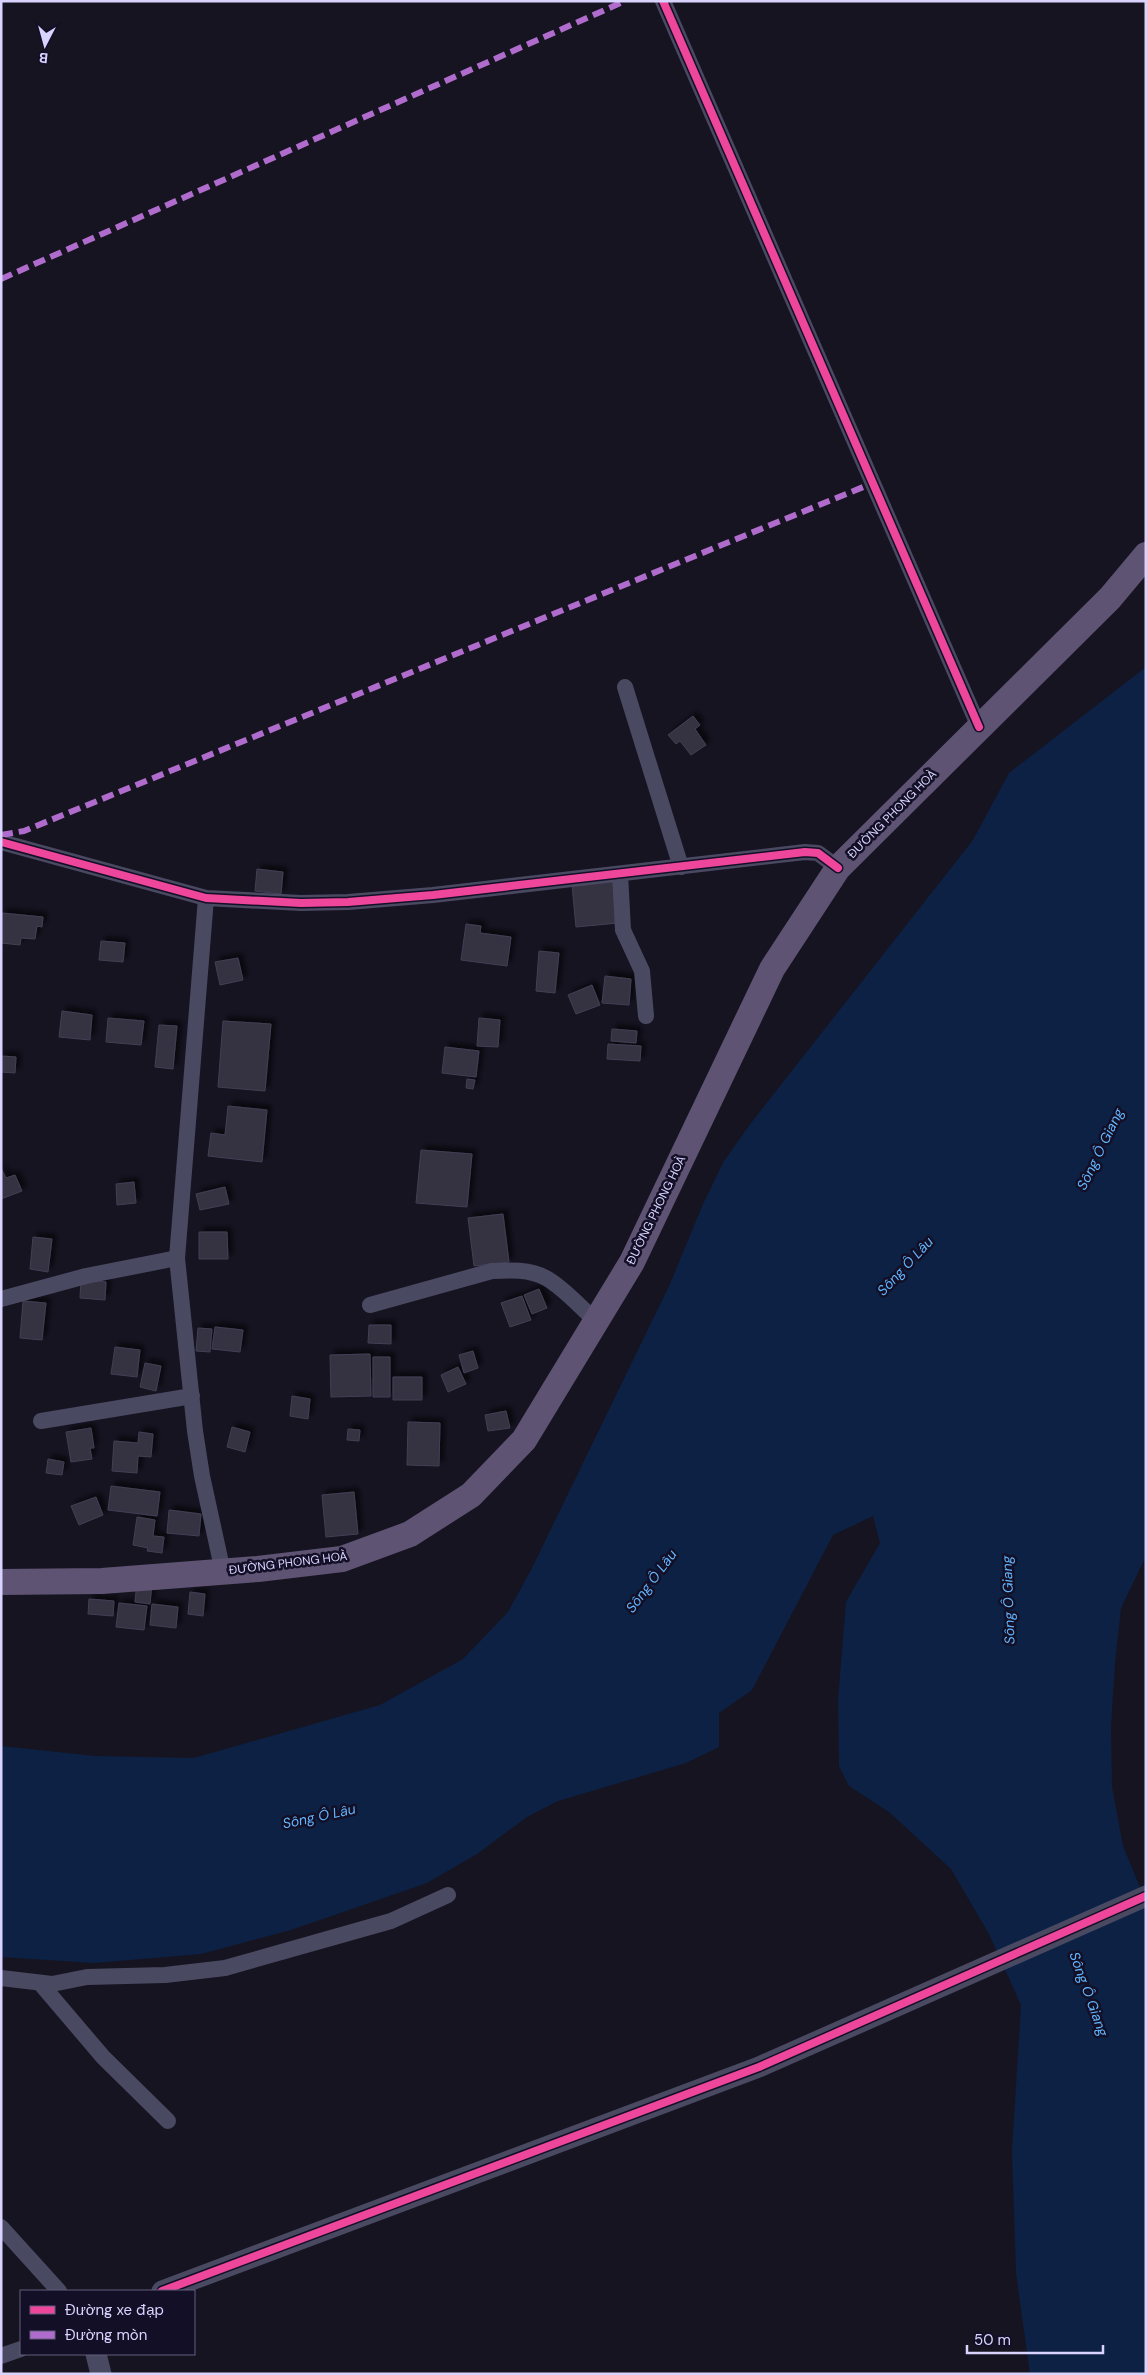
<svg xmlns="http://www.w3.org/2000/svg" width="1147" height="2375" viewBox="0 0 1147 2375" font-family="'DM Sans',sans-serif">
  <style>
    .water { fill: #0d2144 }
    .building { fill: #343243; stroke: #433f54; filter: url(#shadow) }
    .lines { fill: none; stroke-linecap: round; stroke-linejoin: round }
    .minor { stroke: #4a4962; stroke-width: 16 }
    .tertiary { stroke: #4a4962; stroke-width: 21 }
    .primary { stroke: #5e5373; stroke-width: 26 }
    .quiet { stroke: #b06ccc; stroke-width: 6; stroke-dasharray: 12 6; stroke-linecap: butt }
    .cycleway-casing { stroke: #130f26; stroke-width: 11 }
    .cycleway { stroke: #ed469a; stroke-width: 8 }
    .labels { text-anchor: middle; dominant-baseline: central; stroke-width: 5; stroke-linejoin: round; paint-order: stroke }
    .street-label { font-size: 12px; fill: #d9d4ff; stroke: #130f26 }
    .water-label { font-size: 14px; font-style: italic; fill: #62b6ff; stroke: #130f26 }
  </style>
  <defs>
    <filter id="shadow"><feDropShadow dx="4.5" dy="-4.5" stdDeviation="2.5" flood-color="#0009"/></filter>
  </defs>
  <rect width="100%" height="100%" fill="#161421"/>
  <path class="water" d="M1146,667V1556L1121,1608L1115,1662L1111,1727L1112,1787L1123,1846L1146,1902V2374H1030L1016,2273L1012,2150L1021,2005L989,1934L951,1869L889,1812L849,1786L839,1766L838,1700L846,1602L880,1543L873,1516L833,1535L752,1690L719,1713V1747L686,1763L558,1801L527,1817L477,1854L427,1883L291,1930L201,1954L94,1963L1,1957V1746L95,1756L194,1758L380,1705L463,1659L508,1612L533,1566L670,1284L703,1204L724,1161L751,1123L973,840L1009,773Z"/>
  <path class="building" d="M693,716L700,725L695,729L706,745L691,755L680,741L676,744L668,735Z
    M257,869L283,872L281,894L255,891Z
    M613,881L618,923L576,927L572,885Z
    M2,913L43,917L42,927L37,926L35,939L21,938L20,945L1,943Z
    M466,924L481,926L480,933L511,937L507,966L461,960Z
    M101,941L125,943L123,962L99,960Z
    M539,951L559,953L555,993L536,991Z
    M238,958L243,980L220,985L215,962Z
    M605,976L631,979L629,1005L602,1003Z
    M592,985L600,1005L576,1014L568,995Z
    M62,1011L92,1015L90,1040L59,1037Z
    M108,1018L144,1021L141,1045L106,1042Z
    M479,1018L500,1020L498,1047L477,1046Z
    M223,1021L271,1024L265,1091L218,1087Z
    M159,1025L177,1026L173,1069L155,1067Z
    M612,1029L637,1031L636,1043L611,1041Z
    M608,1044L641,1046L640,1061L607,1059Z
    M445,1047L479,1051L476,1077L442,1073Z
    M1,1056L16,1057L15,1073L1,1072Z
    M467,1079L475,1080L473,1089L466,1088Z
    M228,1106L267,1110L262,1162L208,1156L211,1133L225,1135Z
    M421,1150L472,1154L467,1207L416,1203Z
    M1,1168L6,1178L15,1175L22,1191L1,1199Z
    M134,1182L136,1203L117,1205L116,1184Z
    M225,1187L229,1204L200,1210L196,1194Z
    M503,1214L509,1262L474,1266L468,1218Z
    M199,1232H227L228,1259H199Z
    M33,1237L52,1239L48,1272L30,1269Z
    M81,1279L106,1282L105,1300L80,1298Z
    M539,1289L547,1308L532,1314L524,1295Z
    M522,1296L531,1320L510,1327L501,1303Z
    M23,1301L46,1303L42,1340L20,1338Z
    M369,1325H391V1344L368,1343Z
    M215,1327L243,1330L240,1352L212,1349Z
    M198,1328L212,1329L210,1352L196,1351Z
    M115,1347L140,1350L137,1377L111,1374Z
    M473,1351L478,1368L464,1373L459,1355Z
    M370,1354L371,1396L331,1397L330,1355Z
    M373,1357H390V1397H373Z
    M145,1363L161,1366L156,1391L140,1387Z
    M458,1367L466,1384L448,1392L441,1375Z
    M393,1377H422V1400H393Z
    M292,1396L310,1399L308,1419L290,1416Z
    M506,1411L510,1428L488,1431L485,1415Z
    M408,1422L440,1423L439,1466L407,1465Z
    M232,1427L250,1432L245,1452L227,1447Z
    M91,1428L94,1448H90L92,1459L71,1462L66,1432Z
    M348,1429L360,1430L359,1441L347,1440Z
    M139,1432L153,1434L151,1457L138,1456L137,1473L112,1471L114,1441L138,1443Z
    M48,1459L64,1462L62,1475L46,1473Z
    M111,1486L160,1492L157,1516L108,1510Z
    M354,1492L358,1534L326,1537L322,1495Z
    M96,1497L103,1515L79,1525L71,1506Z
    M169,1510L201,1514L199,1536L167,1533Z
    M137,1517L155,1520L153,1536L164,1537L162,1553L147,1551L148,1548L133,1545Z
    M137,1582L152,1583L150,1604L135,1602Z
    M190,1592L205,1594L203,1616L188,1614Z
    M89,1599L114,1601L113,1616L88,1614Z
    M119,1603L147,1606L144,1630L116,1627Z
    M152,1604L178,1607L176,1628L150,1625Z"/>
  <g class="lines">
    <path class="minor" d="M663,1L979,727
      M625,687L681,867
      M1,842L206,898L301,903L348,902L433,895L805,852L818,853L838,868
      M620,874L623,930L642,971L646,1016
      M206,898L177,1258L195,1431L202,1476L223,1572
      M1,1299L86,1276L177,1258
      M370,1305L492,1271C509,1270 530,1269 546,1278C564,1288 580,1307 596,1321
      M41,1421L192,1396
      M1,1978L52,1984L87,1977L165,1975L225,1968L391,1921L448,1895
      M40,1983L103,2057L168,2121
      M1,2227L59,2291
      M1,2356L21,2349"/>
    <path class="tertiary" d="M162,2291L759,2067L1146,1896
      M96,2354L101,2374"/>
    <path class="primary" d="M1,1582L102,1581L258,1569L342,1559L410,1534L471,1495L524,1440L632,1262L772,969L838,868L1110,598L1146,555"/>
    <path class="quiet" d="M1,279L625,1
      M1,835L24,831L873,483"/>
    <g class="cycleway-casing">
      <path id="cycleway" d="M663,1L979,727
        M1,842L206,898L301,903L348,902L433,895L805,852L818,853L838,868
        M162,2291L759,2067L1146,1896"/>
    </g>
    <use href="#cycleway" class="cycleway"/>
  </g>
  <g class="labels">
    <g class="street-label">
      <text transform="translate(892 814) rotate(-45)">ĐƯỜNG PHONG HOÀ</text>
      <text transform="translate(656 1210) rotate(-64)">ĐƯỜNG PHONG HOÀ</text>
      <text transform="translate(288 1563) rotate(-7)">ĐƯỜNG PHONG HOÀ</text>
    </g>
    <g class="water-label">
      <text transform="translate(1100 1149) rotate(-64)">Sông Ô Giang</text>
      <text transform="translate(905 1266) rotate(-47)">Sông Ô Lâu</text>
      <text transform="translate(651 1581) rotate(-53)">Sông Ô Lâu</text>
      <text transform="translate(1008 1600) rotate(-92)">Sông Ô Giang</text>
      <text transform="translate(319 1816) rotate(-12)">Sông Ô Lâu</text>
      <text transform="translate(1089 1994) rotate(70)">Sông Ô Giang</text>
    </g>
  </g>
  <rect width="1147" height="2375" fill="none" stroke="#d9d4ff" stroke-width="5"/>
  <rect x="20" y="2290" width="175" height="65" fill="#130f26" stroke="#625e7d"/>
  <rect x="30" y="2306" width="25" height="8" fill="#ed469a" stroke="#625e7d"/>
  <text x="65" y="2315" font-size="15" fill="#d9d4ff">Đường xe đạp</text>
  <rect x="30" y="2331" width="25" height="8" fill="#b06ccc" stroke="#625e7d"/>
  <text x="65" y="2340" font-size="15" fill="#d9d4ff">Đường mòn</text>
  <g transform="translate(45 45) rotate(186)" stroke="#130f26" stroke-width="4" paint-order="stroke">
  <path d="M0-4L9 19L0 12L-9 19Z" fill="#d9d4ff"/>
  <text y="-8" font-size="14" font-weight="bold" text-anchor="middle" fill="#d9d4ff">B</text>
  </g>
  <path d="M967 2345v8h136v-8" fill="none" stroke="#d9d4ff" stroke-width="2.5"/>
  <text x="974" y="2345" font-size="15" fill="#d9d4ff" stroke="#130f26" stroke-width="4" paint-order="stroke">50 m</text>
</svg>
